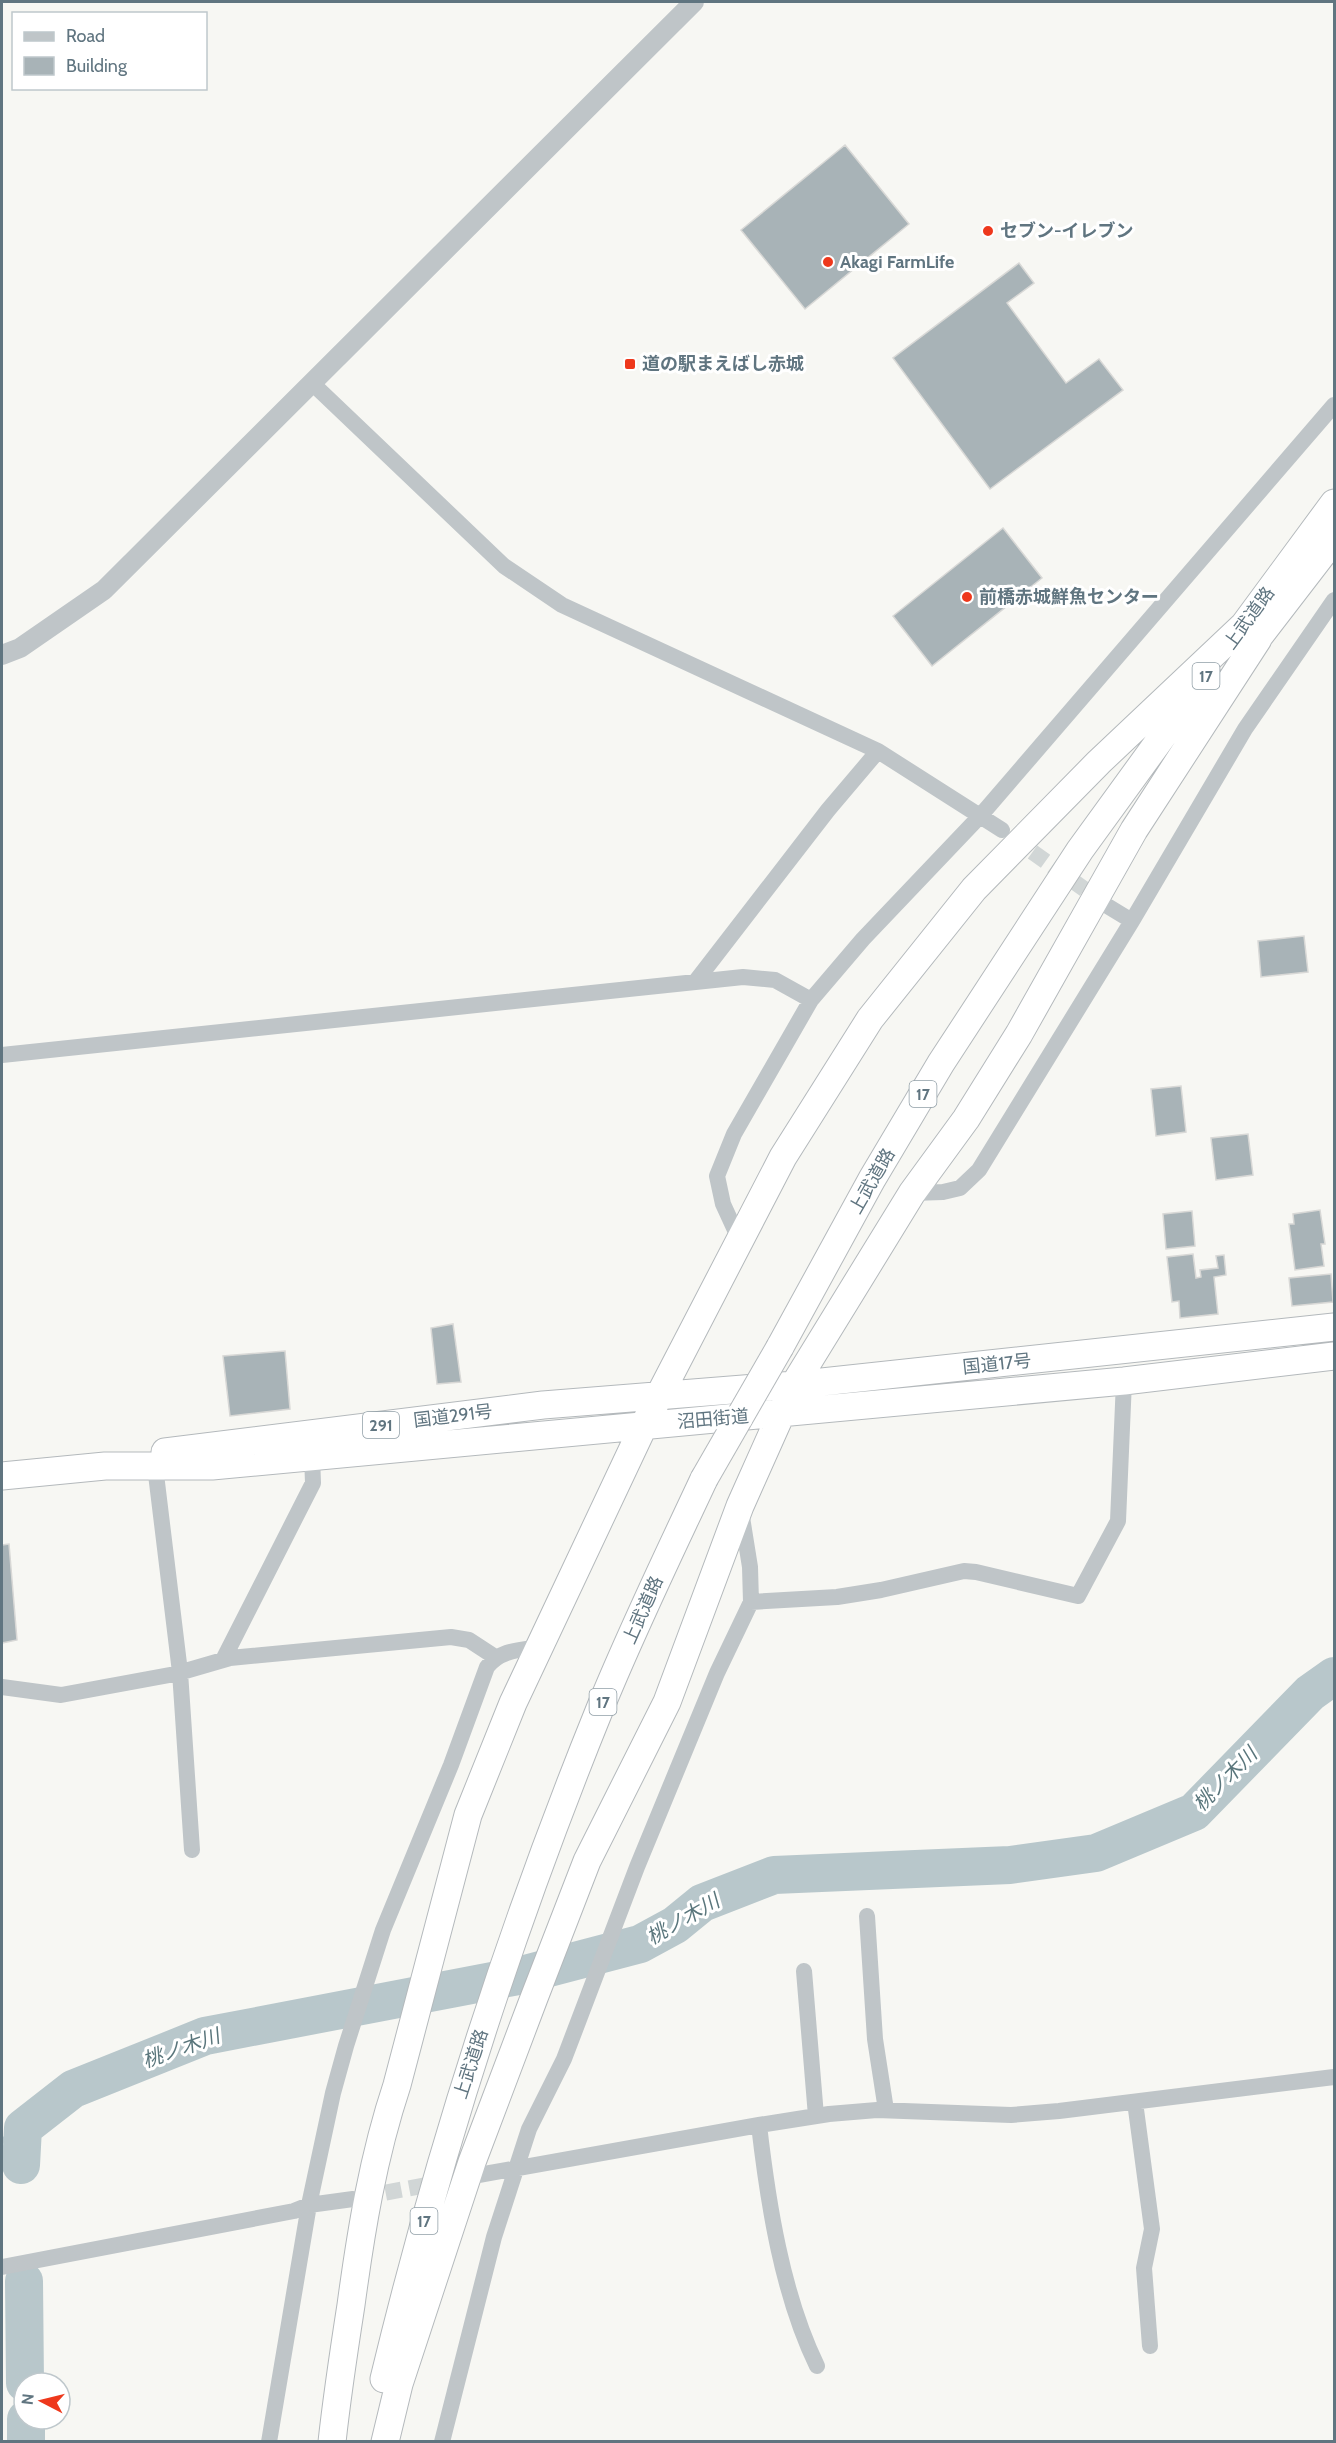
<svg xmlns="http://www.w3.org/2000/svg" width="1336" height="2443" viewBox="0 0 1336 2443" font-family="Cabin,'Noto Sans JP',sans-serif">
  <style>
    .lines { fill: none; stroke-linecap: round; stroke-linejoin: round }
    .stream { stroke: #b8c7cb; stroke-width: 6 }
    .river { stroke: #b8c7cb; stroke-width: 38 }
    .building { fill: #a8b3b7; stroke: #d8d8d6; stroke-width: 1.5 }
    .minor-tunnel { stroke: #d1d6d6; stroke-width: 16; stroke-dasharray: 16 8; stroke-linecap: butt }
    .trunk-casing { stroke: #b4b9bc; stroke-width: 29 }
    .minor { stroke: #bfc5c8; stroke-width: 16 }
    .tertiary { stroke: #bfc5c8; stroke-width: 20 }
    .trunk { stroke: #fff; stroke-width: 27 }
    .trunk-bridge-casing { stroke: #b4b9bc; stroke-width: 29; stroke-linecap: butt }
    .trunk-bridge { stroke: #fff; stroke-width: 27 }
    .poi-dot { fill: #ee381c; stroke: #fff; stroke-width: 2 }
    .labels { text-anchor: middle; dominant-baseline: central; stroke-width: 6; stroke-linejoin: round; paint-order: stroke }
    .shield { fill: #fff; stroke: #909ea6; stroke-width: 1.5 }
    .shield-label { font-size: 16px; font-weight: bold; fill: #607580 }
    .poi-label { font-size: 18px; font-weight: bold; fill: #607580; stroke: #fff; text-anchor: start }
    .street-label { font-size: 18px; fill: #607580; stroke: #fff }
    .water-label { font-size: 20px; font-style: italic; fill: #5a767c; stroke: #fff }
  </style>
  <rect width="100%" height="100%" fill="#f7f7f3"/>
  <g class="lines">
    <path class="stream" d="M2,2141L23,2128"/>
    <path class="river" d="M21,2165L23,2128L73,2089L205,2036L518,1976L640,1944L675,1925L702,1903L774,1875L1010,1865L1096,1853L1194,1812L1310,1693L1334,1676
      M24,2281L25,2383
      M26,2419V2442"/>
  </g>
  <path class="building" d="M845,145L909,224L805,309L741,230Z
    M1019,263L1034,283L1007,303L1066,383L1099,359L1123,390L990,489L893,358Z
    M1003,528L1042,578L932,666L893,616Z
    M1304,936L1308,972L1261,977L1258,941Z
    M1181,1086L1186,1132L1156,1136L1151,1089Z
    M1248,1134L1253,1175L1216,1180L1211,1138Z
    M1320,1210L1325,1244H1321L1324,1266L1295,1270L1289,1224H1294L1293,1214Z
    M1192,1211L1195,1246L1166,1249L1163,1214Z
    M1193,1254L1196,1278L1201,1277L1200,1270L1218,1268L1216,1256L1224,1255L1226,1275L1214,1277L1218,1314L1180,1318L1179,1301L1172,1302L1167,1257Z
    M1331,1274L1333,1302L1292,1306L1289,1278Z
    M453,1324L461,1382L437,1384L431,1328Z
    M285,1351L290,1409L230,1416L223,1356Z
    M9,1544L17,1640L2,1643V1545Z"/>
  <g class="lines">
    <path class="minor-tunnel" d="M1013,838L1101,901
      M362,2197L443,2182"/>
    <g class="trunk-casing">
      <path id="trunk" d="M1233,640L1334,503
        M1247,652L1334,539
        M780,1347L872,1179L941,1063L1080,850L1207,675
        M165,1452L543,1405L794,1385L1334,1327
        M2,1476L105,1466H212L1124,1381L1334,1356
        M384,2379C439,2151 511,1928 599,1711C631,1632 668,1556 704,1479
        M332,2442C337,2396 344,2350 351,2305C361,2231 373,2157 397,2085L468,1815L513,1703L644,1425L783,1157L870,1019L974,889L1099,762L1243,626
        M385,2442L399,2384L472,2162L534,1998L587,1861L667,1702L740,1506L794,1385L912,1193L966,1119L1019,1034L1134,830L1258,639"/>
    </g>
    <path class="minor" d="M312,383L504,566L562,605L878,751L1002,830
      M1109,907L1132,921
      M696,981L828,810L878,751
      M2,1055L743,977L775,980L811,1000
      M912,1193L943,1192L960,1188L979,1170L1132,921L1245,729L1334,600
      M740,1241L723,1204L717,1176L734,1134L811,1000L863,939L981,815L1334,405
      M155,1466L180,1672L192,1850
      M751,1602L837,1597L881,1590L964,1571L976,1572L1078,1596L1118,1521L1124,1381
      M223,1660L313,1483L312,1456
      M2,1687L61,1695L175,1674L230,1658L451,1637L469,1640L495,1657
      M867,1916L875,2039L886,2110
      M804,1971L816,2116
      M1135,2102L1152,2229L1144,2268L1150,2346
      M759,2125C768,2203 782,2294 817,2366
      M473,2176L759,2125L829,2114L877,2110L1011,2115L1059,2111L1334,2077
      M2,2267L294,2211L309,2205L353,2199
      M269,2442L309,2205L333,2093L346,2046L383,1930L451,1765L487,1667C500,1650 519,1650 540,1647
      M442,2442L494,2237L529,2129L564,2059L637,1867L717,1673L751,1602L750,1567L741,1511"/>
    <path class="tertiary" d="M2,655L20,648L104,590L694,2"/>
    <use href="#trunk" class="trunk"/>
    <g class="trunk-bridge-casing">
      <path id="trunk-bridge" d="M704,1479L780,1347"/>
    </g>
    <use href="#trunk-bridge" class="trunk-bridge"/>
  </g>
  <g class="poi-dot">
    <circle cx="988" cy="231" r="6"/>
    <circle cx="828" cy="262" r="6"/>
    <rect x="624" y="358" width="12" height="12" rx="3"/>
    <circle cx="967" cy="597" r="6"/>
  </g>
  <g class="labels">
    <g class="shield">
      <rect x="1192.5" y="663" width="27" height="26" rx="4.5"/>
      <rect x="909.5" y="1081" width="27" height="26" rx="4.5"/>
      <rect x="363" y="1412" width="36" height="26" rx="4.5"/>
      <rect x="589.5" y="1689" width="27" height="26" rx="4.5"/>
      <rect x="410.5" y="2208" width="27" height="26" rx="4.5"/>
    </g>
    <g class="shield-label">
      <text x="1206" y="676">17</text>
      <text x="923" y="1094">17</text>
      <text x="381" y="1425">291</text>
      <text x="603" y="1702">17</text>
      <text x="424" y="2221">17</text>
    </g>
    <g class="poi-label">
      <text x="1000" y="231">セブン-イレブン</text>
      <text x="840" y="262">Akagi FarmLife</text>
      <text x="642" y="364">道の駅まえばし赤城</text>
      <text x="979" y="597">前橋赤城鮮魚センター</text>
    </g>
    <g class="street-label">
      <text transform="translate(1249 618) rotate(-54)">上武道路</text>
      <text transform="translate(872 1181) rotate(-60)">上武道路</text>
      <text transform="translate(997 1364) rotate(-6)">国道17号</text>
      <text transform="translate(453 1416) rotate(-7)">国道291号</text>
      <text transform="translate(713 1419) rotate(-5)">沼田街道</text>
      <text transform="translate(643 1610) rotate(-66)">上武道路</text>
      <text transform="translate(471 2064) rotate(-72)">上武道路</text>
    </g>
    <g class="water-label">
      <text transform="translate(1225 1779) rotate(-45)">桃ノ木川</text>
      <text transform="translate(683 1919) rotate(-30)">桃ノ木川</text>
      <text transform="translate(181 2048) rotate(-19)">桃ノ木川</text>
    </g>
  </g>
  <rect width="1336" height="2443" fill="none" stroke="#607580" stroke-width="6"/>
  <rect x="12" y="12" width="195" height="78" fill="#ffffff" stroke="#bfc8cc" stroke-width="1.5"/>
  <rect x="24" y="32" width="30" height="9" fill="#bfc5c8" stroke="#bfc8cc" stroke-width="1.5"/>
  <text x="66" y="42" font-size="18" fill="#607580">Road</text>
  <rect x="24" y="57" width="30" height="18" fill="#a8b3b7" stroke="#bfc8cc" stroke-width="1.5"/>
  <text x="66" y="72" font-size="18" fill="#607580">Building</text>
  <g transform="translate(42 2401) rotate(277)"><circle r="28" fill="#ffffff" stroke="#bfc8cc" stroke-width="1.5"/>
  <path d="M0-4.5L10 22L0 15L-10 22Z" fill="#ee381c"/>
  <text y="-9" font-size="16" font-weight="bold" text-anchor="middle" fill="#607580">N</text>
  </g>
</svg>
